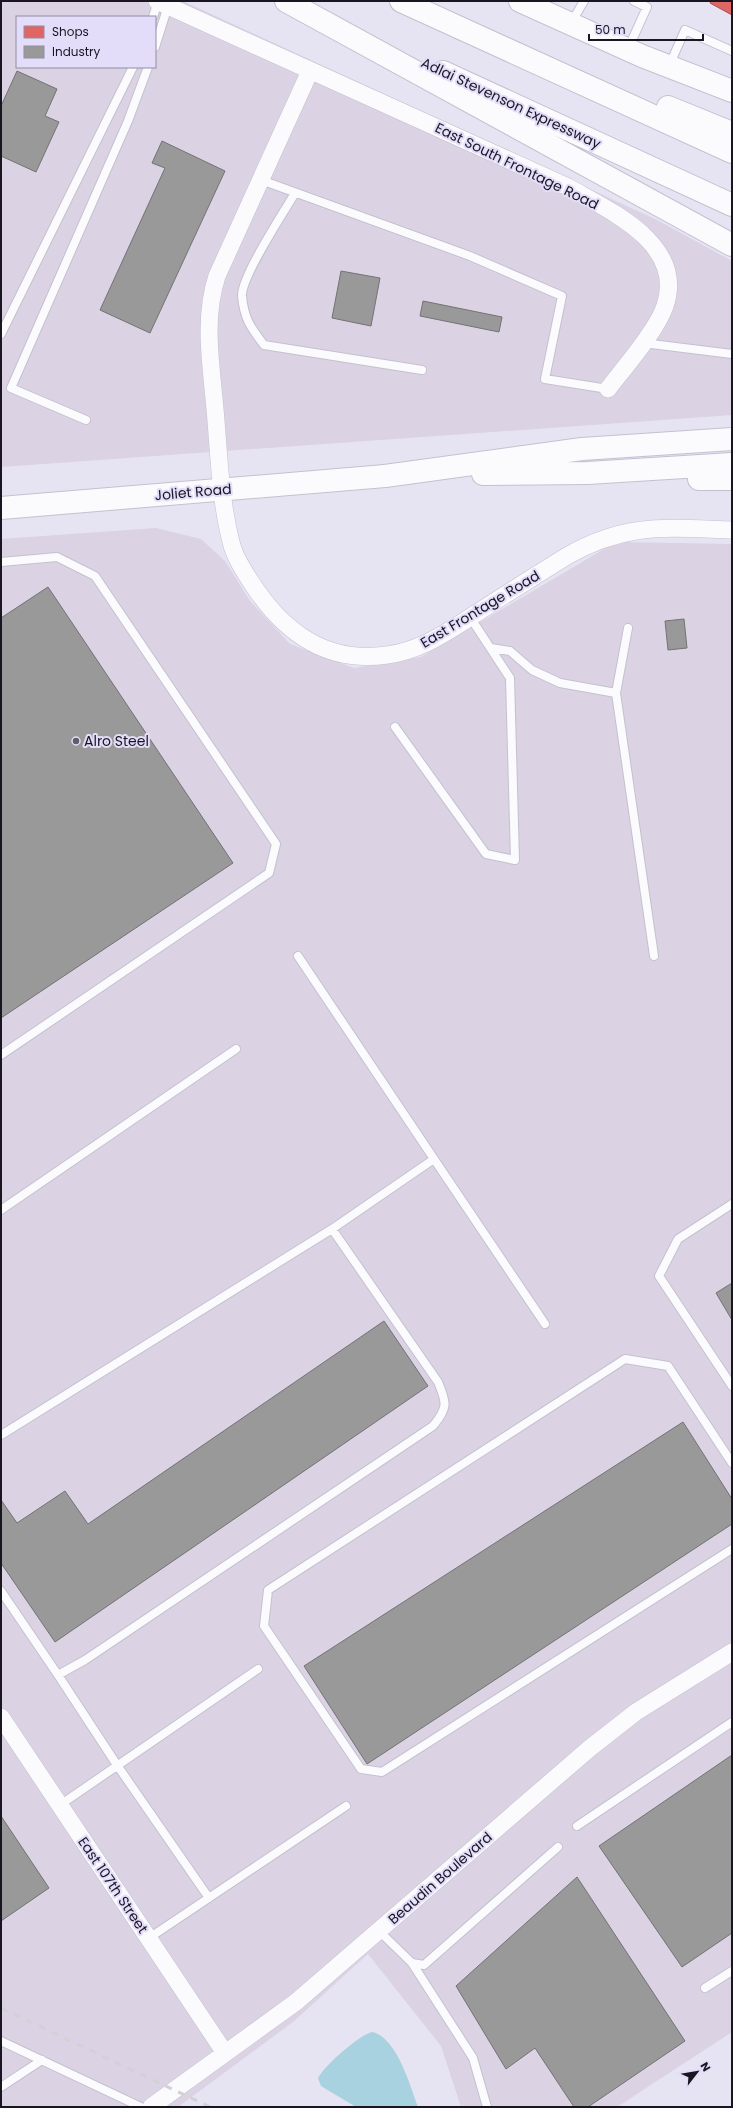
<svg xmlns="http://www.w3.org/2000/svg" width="733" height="2108" viewBox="0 0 733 2108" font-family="Poppins,sans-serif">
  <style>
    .industrial { fill: #dbd2e3; fill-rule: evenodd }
    .water { fill: #a8d2df }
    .shops { fill: #e06666; stroke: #a44e52 }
    .industry { fill: #999; stroke: #737275 }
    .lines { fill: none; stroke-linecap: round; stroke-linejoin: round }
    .lane-casing { stroke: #c4c1cf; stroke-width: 10 }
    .street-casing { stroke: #c4c1cf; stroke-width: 18 }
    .secondary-casing { stroke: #c4c1cf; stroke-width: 24 }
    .primary-casing { stroke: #c4c1cf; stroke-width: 24 }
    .highway-casing { stroke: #c4c1cf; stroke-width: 24 }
    .lane { stroke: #fbfbfd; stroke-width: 8 }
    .street { stroke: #fbfbfd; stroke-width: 17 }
    .secondary { stroke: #fbfbfd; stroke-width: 22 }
    .primary { stroke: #fbfbfd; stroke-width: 22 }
    .highway { stroke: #fbfbfd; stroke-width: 22 }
    .rail { stroke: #d2d2d6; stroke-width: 3; stroke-dasharray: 7 7; stroke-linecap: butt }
    .poi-dot { fill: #615e6b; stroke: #e3ddf9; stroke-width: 1.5 }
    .labels { text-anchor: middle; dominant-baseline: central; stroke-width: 4; stroke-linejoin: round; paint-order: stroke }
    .street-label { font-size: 14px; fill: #191622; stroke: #e3ddf9 }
    .poi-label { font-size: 14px; fill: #191622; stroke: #e3ddf9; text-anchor: start }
  </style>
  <rect width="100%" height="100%" fill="#e6e3f3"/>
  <path class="industrial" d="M1,1H183L657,220L732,261V415L1,467ZM17,17H155V67H17Z
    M156,528L201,539L225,561L250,601L290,644L354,668L421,657L616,542L732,544V2032L617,2107H461L441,2046L368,1954L293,2022L178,2107H1V539Z"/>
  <path class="water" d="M372,2032C397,2037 410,2086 418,2107H356L321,2086L318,2078C325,2065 358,2036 372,2032Z"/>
  <path class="shops" d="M711,1H732V15L710,3Z"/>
  <path class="industry" d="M17,71L57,89L45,116L59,122L36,172L1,156V106Z
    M162,141L225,171L150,333L100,310L165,168L152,163Z
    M341,271L380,278L371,326L332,318Z
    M423,301L502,317L499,332L420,316Z
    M48,587L233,863L1,1018V618Z
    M684,619L687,648L668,650L665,621Z
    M732,1283V1320L716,1293Z
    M384,1321L428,1386L55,1642L1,1563V1500L17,1523L65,1491L88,1524Z
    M683,1422L732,1499V1524L367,1764L304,1666Z
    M732,1755V1933L682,1967L599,1846Z
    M1,1816L49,1888L1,1921Z
    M577,1877L685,2041L588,2107H574L535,2048L506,2069L456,1986Z"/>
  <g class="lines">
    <g class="lane-casing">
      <path id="lane" d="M153,17L158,1
        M571,23L584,1
        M155,47L168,6
        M628,49L647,7L634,1
        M669,66L685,30L732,51
        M261,180L470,256L562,296L545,379L608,389
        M295,193C284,212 241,277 242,296C244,319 251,328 264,345L422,370
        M1,334L133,67
        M643,343L732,354
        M86,420L11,388L128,121L148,67
        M1,562L57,557L95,576L276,844L269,873L1,1055
        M628,628L616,693L654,956
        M491,648L510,651L532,670L560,683L616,693
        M395,727L486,854L515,860L510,678L470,617
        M298,956L434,1159L332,1229
        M434,1159L545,1324
        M732,1204L678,1239L659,1276L732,1386
        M1,1210L236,1049
        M1,1435L332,1229L438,1382C447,1403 448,1408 433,1426L85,1660L58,1675L1,1591
        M732,1463L668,1366L625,1359L268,1590L264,1626L361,1769L382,1772L732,1549
        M58,1675L117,1765L209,1898
        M60,1805L258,1669
        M577,1826L732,1722
        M379,1931L412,1963L473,2058L487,2107
        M149,1938L346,1806
        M412,1963L424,1965L558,1847
        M705,1988L732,1971
        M1,2041L141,2107
        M1,2087L42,2060"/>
    </g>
    <g class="street-casing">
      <path id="street" d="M157,1L568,187C610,211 686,244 665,306C657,330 624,368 608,389
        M310,71L217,276C203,318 211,364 215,409C219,453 220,499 231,542C234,556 243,570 251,582C283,632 326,664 387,655C422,651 451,629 480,611C509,592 538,574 567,556C626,522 667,528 732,530
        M1,1717L225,2053
        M151,2107L296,2002L590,1748L636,1712L732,1652"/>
    </g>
    <g class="secondary-casing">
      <path id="secondary" d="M520,1L642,56L732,91"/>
    </g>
    <g class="primary-casing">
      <path id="primary" d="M1,508L385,476"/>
    </g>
    <g class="highway-casing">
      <path id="highway" d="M286,1L732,245
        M401,1L732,152
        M443,72L732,205
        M668,107L732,133
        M483,474L588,473L732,464
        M385,476L582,449L732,439
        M699,479H732"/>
    </g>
    <use href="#lane" class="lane"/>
    <use href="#street" class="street"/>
    <use href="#secondary" class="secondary"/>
    <use href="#primary" class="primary"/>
    <use href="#highway" class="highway"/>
    <path class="rail" d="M1,2008L210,2107"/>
  </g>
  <circle class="poi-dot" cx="76" cy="741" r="4"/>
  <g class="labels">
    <g class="street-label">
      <text transform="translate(511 103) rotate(25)">Adlai Stevenson Expressway</text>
      <text transform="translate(517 166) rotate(26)">East South Frontage Road</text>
      <text transform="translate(193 492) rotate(-5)">Joliet Road</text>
      <text transform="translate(480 609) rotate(-31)">East Frontage Road</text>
      <text transform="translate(440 1878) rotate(-41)">Beaudin Boulevard</text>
      <text transform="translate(113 1885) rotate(56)">East 107th Street</text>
    </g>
    <g class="poi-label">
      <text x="84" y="741">Alro Steel</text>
    </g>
  </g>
  <rect width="733" height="2108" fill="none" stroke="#191622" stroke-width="4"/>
  <rect x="16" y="16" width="140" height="52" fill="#e3ddf9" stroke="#928da3"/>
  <rect x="24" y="26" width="20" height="12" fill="#e06666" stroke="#928da3"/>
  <text x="52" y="36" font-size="12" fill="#191622">Shops</text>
  <rect x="24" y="46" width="20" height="12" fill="#999999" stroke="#928da3"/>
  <text x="52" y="56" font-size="12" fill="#191622">Industry</text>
  <g transform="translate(697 2072) rotate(59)" stroke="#e3ddf9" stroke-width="3" paint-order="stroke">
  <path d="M0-3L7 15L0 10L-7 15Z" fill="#191622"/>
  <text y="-6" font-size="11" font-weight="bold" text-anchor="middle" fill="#191622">N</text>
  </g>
  <path d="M589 34v6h114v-6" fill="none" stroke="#191622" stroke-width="2"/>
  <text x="595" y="34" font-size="12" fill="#191622" stroke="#e3ddf9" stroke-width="3" paint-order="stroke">50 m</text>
</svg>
